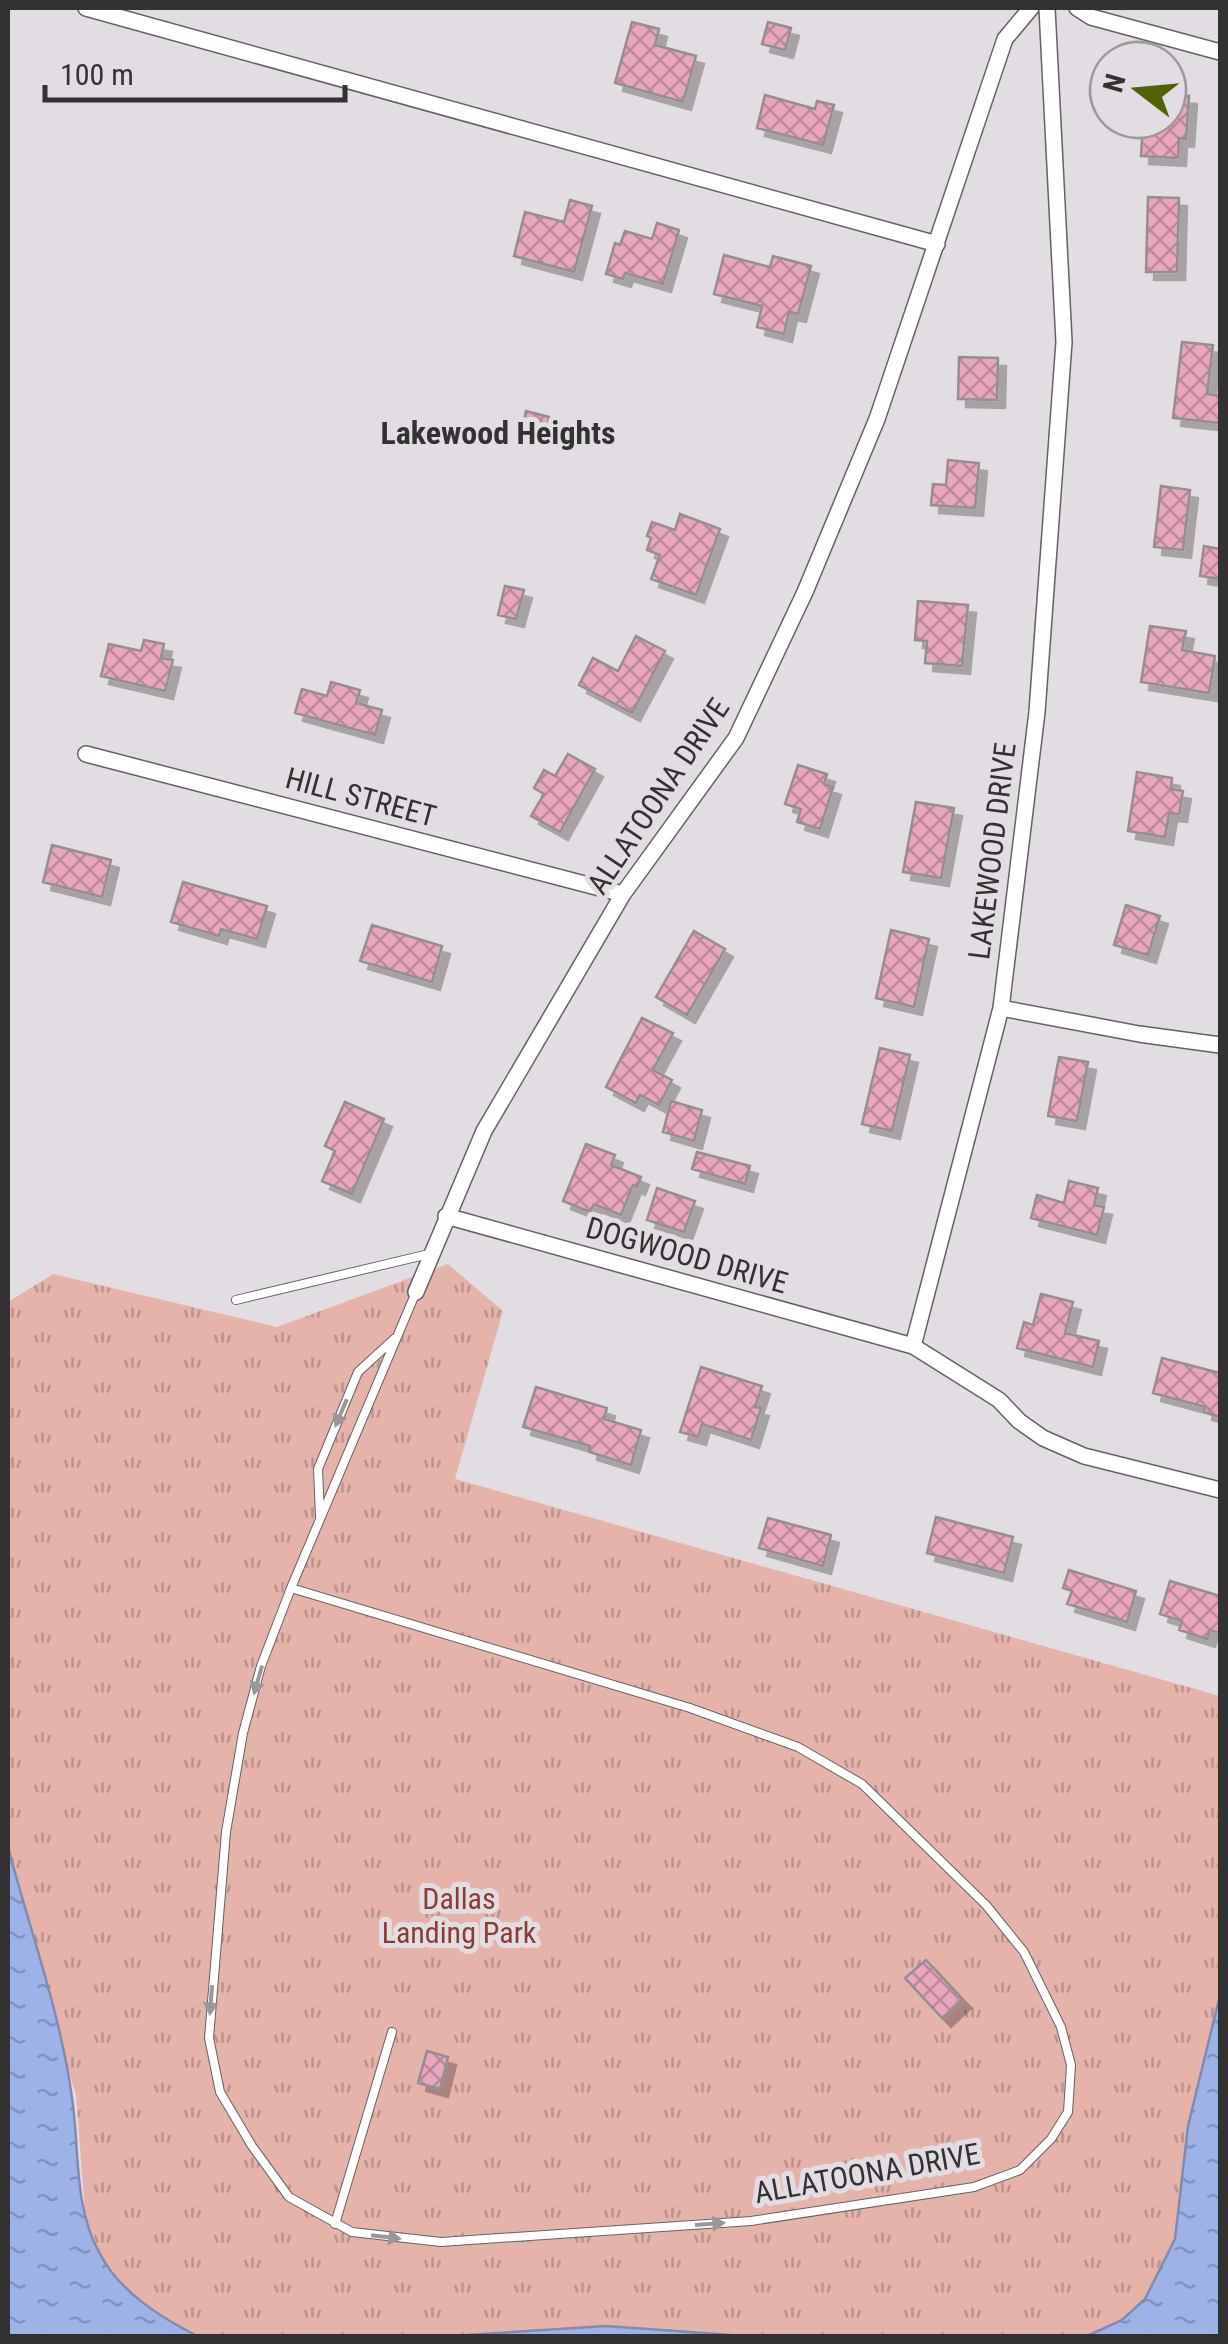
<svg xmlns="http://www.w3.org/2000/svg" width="1228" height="2344" viewBox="0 0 1228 2344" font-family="'Roboto Condensed',sans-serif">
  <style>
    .park { fill: url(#park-tufts) }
    .water { fill: url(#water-ripples); stroke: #7d8cb2; stroke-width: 2.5 }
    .building { fill: url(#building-cross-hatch); stroke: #948e90; stroke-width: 2.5; filter: url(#shadow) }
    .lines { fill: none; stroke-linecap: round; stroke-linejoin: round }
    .service-casing { stroke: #646064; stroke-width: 10 }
    .minor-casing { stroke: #646064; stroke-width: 18 }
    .service { stroke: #fff; stroke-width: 8 }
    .minor { stroke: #fff; stroke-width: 15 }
    .oneway { fill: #999899 }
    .labels { text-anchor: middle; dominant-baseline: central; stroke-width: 10; stroke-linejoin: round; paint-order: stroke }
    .street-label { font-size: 30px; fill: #333133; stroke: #e2dde2 }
    .park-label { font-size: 30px; fill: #8b3b32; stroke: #e2dde2 }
    .neighbourhood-label { font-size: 32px; font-weight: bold; fill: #333133; stroke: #e2dde2 }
  </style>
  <defs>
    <pattern id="park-tufts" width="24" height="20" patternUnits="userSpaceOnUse" patternTransform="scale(2.5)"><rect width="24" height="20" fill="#e6b3ab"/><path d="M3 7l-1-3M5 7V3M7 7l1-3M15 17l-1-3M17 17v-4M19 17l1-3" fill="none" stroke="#bb928c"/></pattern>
    <pattern id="water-ripples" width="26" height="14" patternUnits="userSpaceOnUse" patternTransform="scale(2.5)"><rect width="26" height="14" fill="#9db3e8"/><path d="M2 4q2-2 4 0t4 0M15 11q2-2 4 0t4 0" fill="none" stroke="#8192bd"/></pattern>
    <pattern id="building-cross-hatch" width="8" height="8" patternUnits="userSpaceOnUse" patternTransform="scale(2.5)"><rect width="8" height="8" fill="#e8a7bc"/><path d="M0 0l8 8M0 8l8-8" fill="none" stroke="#bd8999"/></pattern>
    <filter id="shadow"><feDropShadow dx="8" dy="8" stdDeviation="0" flood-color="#0004"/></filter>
  </defs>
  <rect width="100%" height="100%" fill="#e2dde2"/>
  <path class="park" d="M448,1264L503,1311L455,1479L1220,1696V1995L1188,2126L1175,2239L1145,2299L1122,2320L1087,2336H745L606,2326L457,2336H197L158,2316L124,2285L101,2257L85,2214L76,2095L21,1929L8,1912V1302L53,1274L277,1327Z"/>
  <path class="water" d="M8,1847C30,1931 60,2011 72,2098C80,2151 73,2206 100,2254C120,2292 160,2317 197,2336H8Z
    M1220,1995V2336H1087L1122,2320L1145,2299L1175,2239L1188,2126Z
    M606,2326L745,2336H457L467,2335Z"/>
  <path class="building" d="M632,22L659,29L655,45L696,56L683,102L615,83Z
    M768,22L791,28L785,50L762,44Z
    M765,95L815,109L817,101L834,105L823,145L757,128Z
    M1168,95L1189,96L1186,139L1179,138L1178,158L1141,156L1143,120H1168Z
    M1148,197L1179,198L1177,272H1146Z
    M570,200L592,206L574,272L514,256L525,212L564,222Z
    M657,223L679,230L663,284L625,273L623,279L606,274L615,243L620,245L625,231L652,239Z
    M724,255L770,267L773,256L811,266L798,314L789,312L784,334L757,327L762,306L714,294Z
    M1182,342L1213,345L1207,394L1220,396V423L1173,418Z
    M959,357L998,358L997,400L958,399Z
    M526,411L549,417L544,439L521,434Z
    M948,460L979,463L975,508L931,505L933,484L946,485Z
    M1161,486L1190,490L1183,550L1154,547Z
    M680,514L720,529L696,595L651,579L660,555L647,550L651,538L647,536L652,522L675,530Z
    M1204,546L1220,549V579L1200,576Z
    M505,586L524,590L516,619L498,615Z
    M918,601L968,605L962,666L925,663L927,641L915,640Z
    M1150,626L1186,631L1182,650L1215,656L1209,693L1141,682Z
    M636,636L665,651L632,713L579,685L593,658L618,671Z
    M144,640L164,644L161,658L173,660L165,691L101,676L109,644L141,651Z
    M331,682L360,690L356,703L382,710L375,735L295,713L302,689L327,696Z
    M568,754L595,769L560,832L531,816L544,794L534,788L544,770L555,776Z
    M798,765L827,774L824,784L833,787L820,829L797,822L801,809L785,804Z
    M1137,772L1172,778L1171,789L1183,791L1179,814L1169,813L1165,837L1128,831Z
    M916,802L954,808L941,878L903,872Z
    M52,845L111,860L102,897L43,882Z
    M183,882L267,906L257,939L221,929L219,936L171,922Z
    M1126,905L1160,916L1148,955L1114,945Z
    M372,925L442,946L432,982L360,961Z
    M891,930L929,939L914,1007L876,998Z
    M694,931L725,949L687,1015L656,997Z
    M642,1018L673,1033L653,1070L672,1080L659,1105L640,1095L636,1103L606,1087Z
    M880,1048L910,1055L892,1131L862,1124Z
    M1059,1057L1088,1062L1077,1121L1048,1116Z
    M671,1101L702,1110L694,1141L663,1132Z
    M345,1102L384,1119L352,1194L322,1181L335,1151L325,1146Z
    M586,1144L615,1155L611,1165L641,1177L637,1187L633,1185L621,1215L594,1204L590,1212L563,1201Z
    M697,1152L750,1166L745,1184L692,1169Z
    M1069,1181L1098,1188L1094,1205L1104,1207L1097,1235L1031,1218L1037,1195L1064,1203Z
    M657,1188L695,1201L684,1232L647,1220Z
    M1041,1294L1073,1302L1065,1333L1099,1341L1093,1367L1017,1348L1024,1322L1033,1325Z
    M1162,1358L1220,1373V1417L1204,1412L1205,1407L1153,1393Z
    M701,1367L762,1386L755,1407L761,1408L751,1440L702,1424L698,1437L680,1432Z
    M536,1387L607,1408L604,1419L641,1430L631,1465L589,1452L590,1446L523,1427Z
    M936,1517L1013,1537L1004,1573L927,1553Z
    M768,1518L831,1535L823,1566L759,1548Z
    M1069,1570L1136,1591L1127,1622L1067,1604L1072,1591L1063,1588Z
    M1170,1581L1220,1596V1633L1210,1630L1207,1639L1179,1630L1182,1621L1160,1614Z
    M926,1960L963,2000L943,2019L905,1978Z
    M427,2051L448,2057L440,2089L418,2083Z"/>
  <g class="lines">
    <g class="service-casing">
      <path id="service" d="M236,1300L433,1253
        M320,1516L318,1469L358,1372L394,1339
        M291,1588L690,1708L798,1747L862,1784L986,1905L1024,1952L1061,2027L1071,2065L1068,2112L1051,2139L1020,2170L974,2187L751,2221L441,2242L352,2232L289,2197L252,2146L220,2092L209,2038L226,1832L243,1733L261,1666L291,1588L416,1292
        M335,2224L392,2032"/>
    </g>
    <g class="minor-casing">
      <path id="minor" d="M86,8L937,244
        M1077,8L1091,17L1220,52
        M86,754L623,894
        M1001,1008L1139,1034L1220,1045
        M446,1216L913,1346L999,1400L1019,1421L1043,1438L1084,1456L1220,1490
        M416,1292L484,1131L623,894L736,738L805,592L877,419L1005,39L1031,8
        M913,1346L1001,1008L1037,712L1064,342L1047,8"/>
    </g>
    <use href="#service" class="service"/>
    <use href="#minor" class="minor"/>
  </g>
  <defs><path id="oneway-solid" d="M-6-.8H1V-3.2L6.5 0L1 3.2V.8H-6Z" transform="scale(2.5)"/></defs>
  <g class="oneway">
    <use href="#oneway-solid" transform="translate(341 1413) rotate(113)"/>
    <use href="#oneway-solid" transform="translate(258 1680) rotate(106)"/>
    <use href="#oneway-solid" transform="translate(211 2000) rotate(94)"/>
    <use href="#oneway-solid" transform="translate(710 2224) rotate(-4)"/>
    <use href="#oneway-solid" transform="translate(386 2237) rotate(7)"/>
  </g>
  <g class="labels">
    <g class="street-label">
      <text transform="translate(658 796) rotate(-56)">ALLATOONA DRIVE</text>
      <text transform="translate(361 797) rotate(15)">HILL STREET</text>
      <text transform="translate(992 851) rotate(-83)">LAKEWOOD DRIVE</text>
      <text transform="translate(687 1255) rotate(16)">DOGWOOD DRIVE</text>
      <text transform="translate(867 2173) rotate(-10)">ALLATOONA DRIVE</text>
    </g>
    <g class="park-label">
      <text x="459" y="1898">Dallas<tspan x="459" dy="34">Landing Park</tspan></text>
    </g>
    <g class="neighbourhood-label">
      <text x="498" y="433">Lakewood Heights</text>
    </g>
  </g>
  <rect width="1228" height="2344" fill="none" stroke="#333133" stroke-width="20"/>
  <g transform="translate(1138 90) rotate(286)"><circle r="48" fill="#e2dde2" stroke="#9c989c" stroke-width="2.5"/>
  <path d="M0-8L18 38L0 25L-18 38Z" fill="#536102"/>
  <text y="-15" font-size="28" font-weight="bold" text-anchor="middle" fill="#333133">N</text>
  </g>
  <path d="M45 85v15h300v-15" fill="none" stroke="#333133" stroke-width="5"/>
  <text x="60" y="85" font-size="30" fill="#333133" stroke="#e2dde2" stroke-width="8" paint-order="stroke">100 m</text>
</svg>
